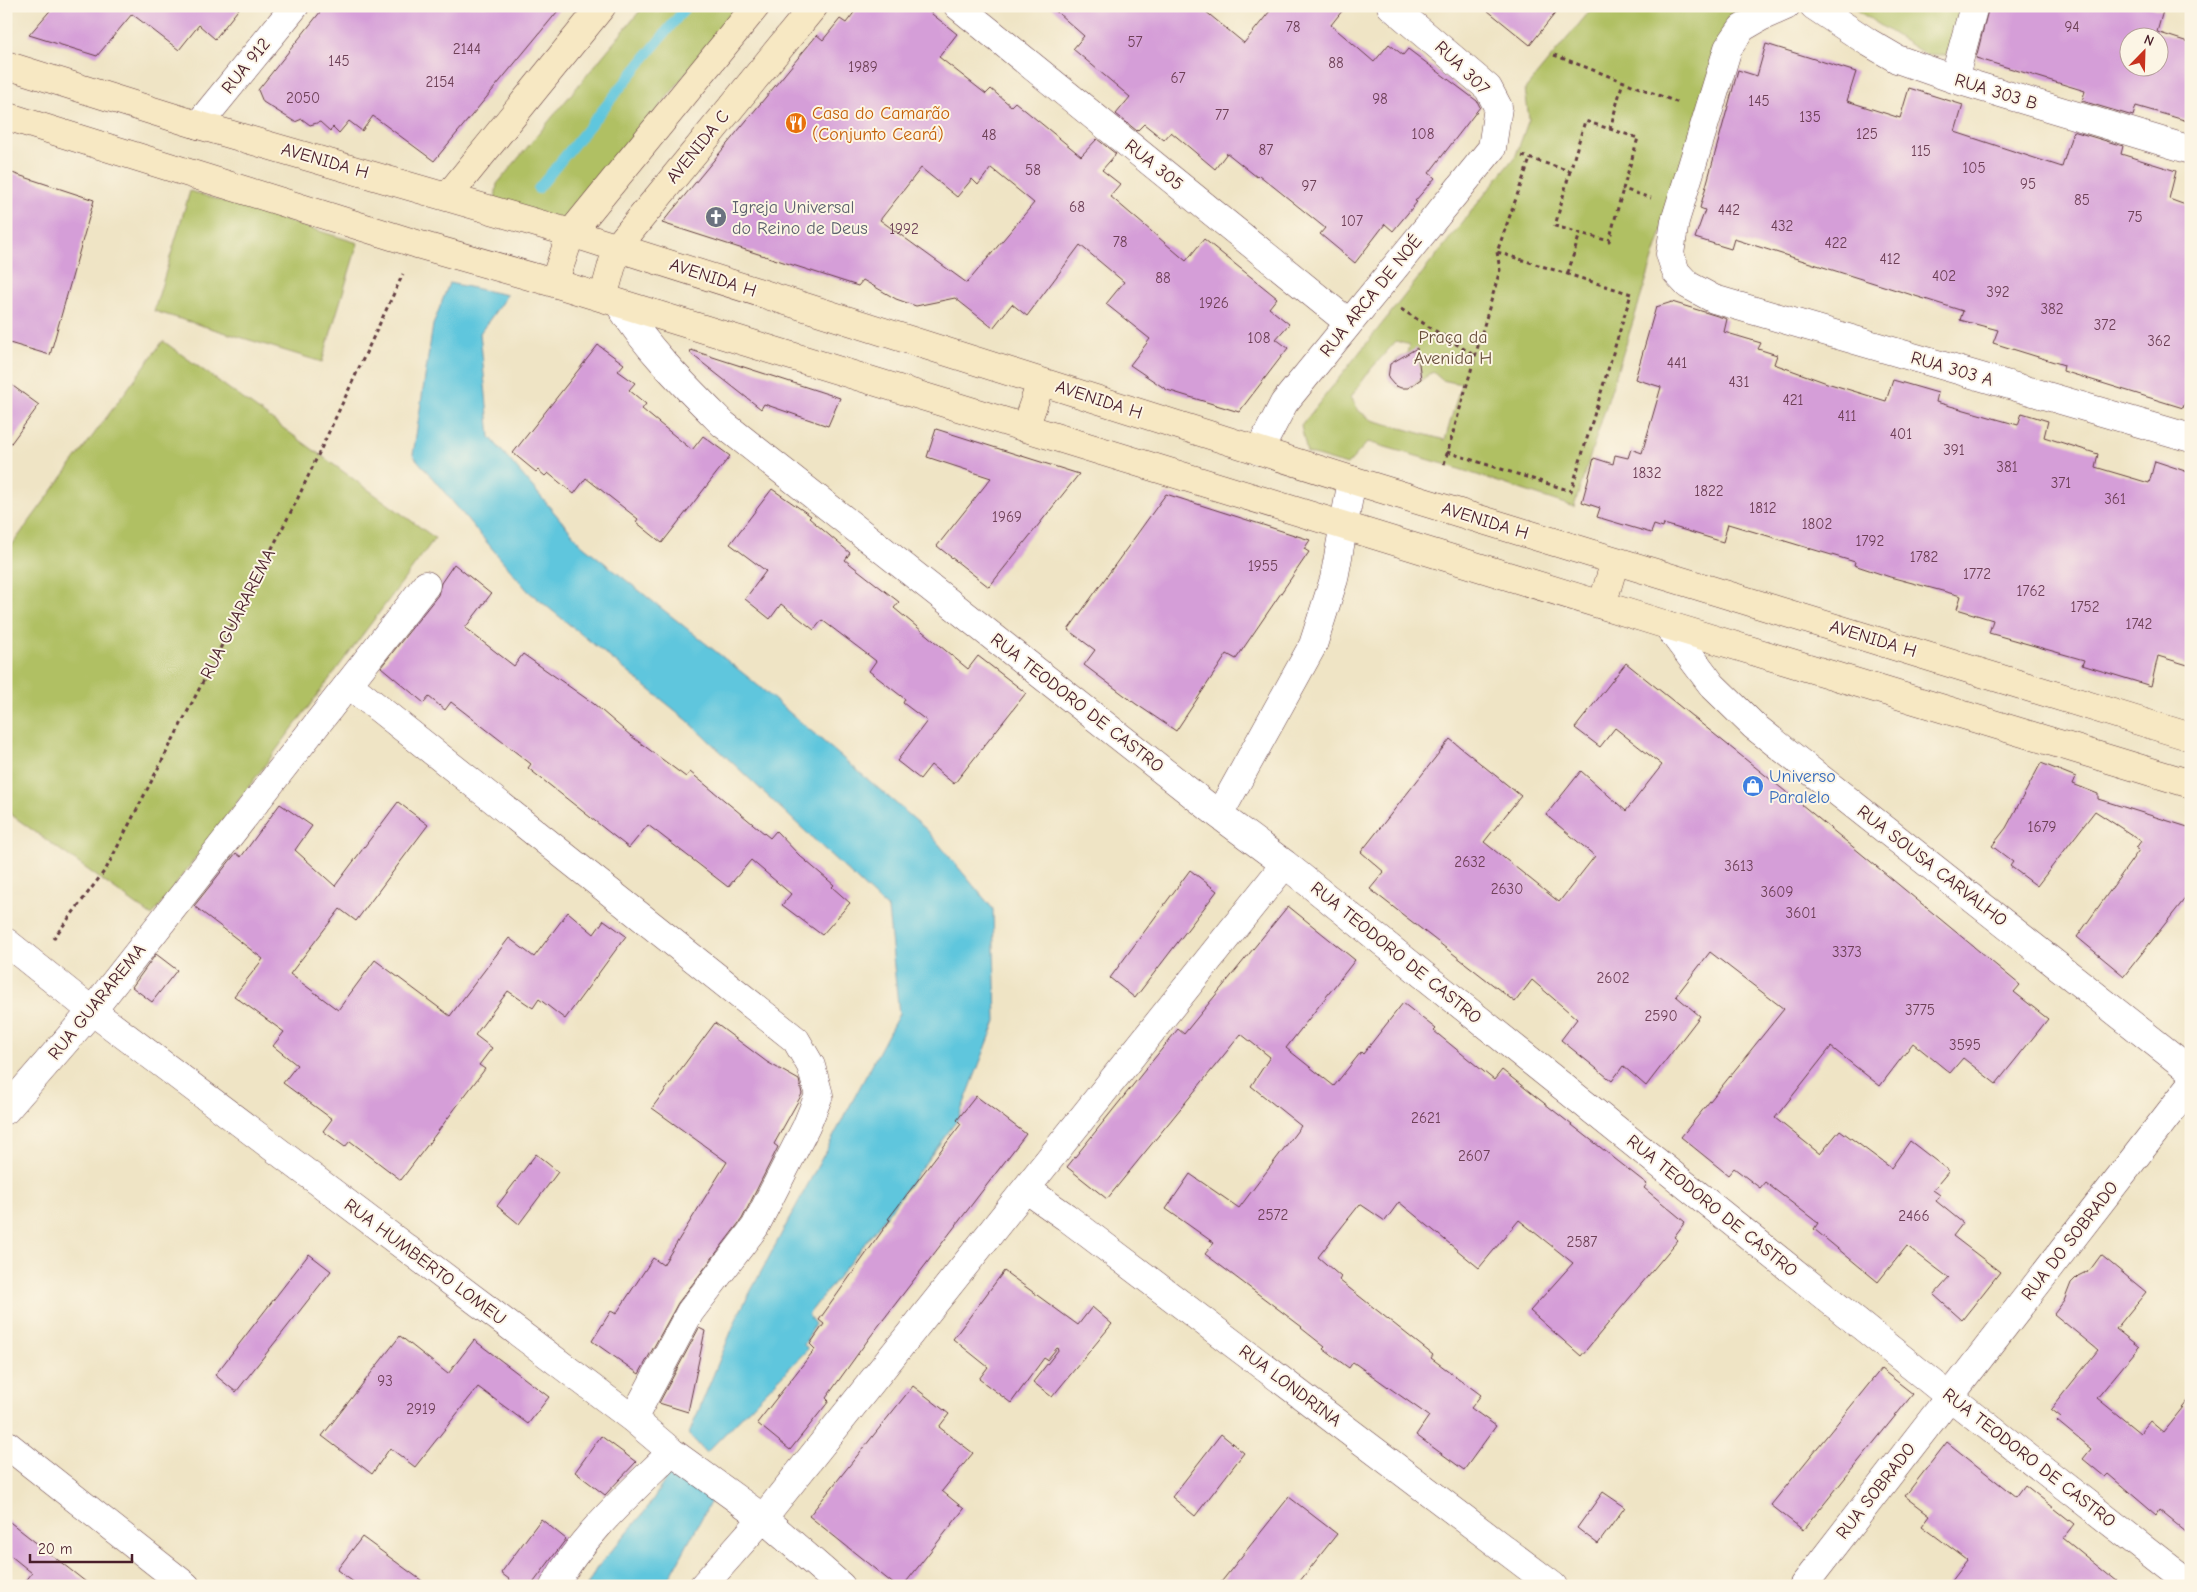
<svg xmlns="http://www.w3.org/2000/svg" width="2197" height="1592" viewBox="0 0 2197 1592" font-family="'Comic Neue',sans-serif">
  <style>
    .green { fill: #b0c063; stroke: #7d7047; fill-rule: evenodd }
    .water { fill: #5fc6dd; stroke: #547284 }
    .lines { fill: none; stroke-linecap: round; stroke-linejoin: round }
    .stream { stroke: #5fc6dd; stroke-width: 10 }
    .building { fill: #d59ed8; fill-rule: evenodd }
    .street-casing { stroke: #633d42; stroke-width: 29 }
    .secondary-casing { stroke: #633d42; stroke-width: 29 }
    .path { stroke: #633d42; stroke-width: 3; stroke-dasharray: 4 4; stroke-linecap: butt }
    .street { stroke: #fff; stroke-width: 28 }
    .secondary { stroke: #f7e8c3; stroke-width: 28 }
    .labels { text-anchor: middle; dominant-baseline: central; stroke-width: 4; stroke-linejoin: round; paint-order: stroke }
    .number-label { font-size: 15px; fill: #6d3f56 }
    .street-label { font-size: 18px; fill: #4a1f2b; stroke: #fcf5e5 }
    .food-label { font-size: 18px; fill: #c56008; stroke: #fcf5e5; text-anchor: start }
    .worship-label { font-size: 18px; fill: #5b616d; stroke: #fcf5e5; text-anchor: start }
    .park-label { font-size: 18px; fill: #694f3c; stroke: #fcf5e5 }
    .shop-label { font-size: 18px; fill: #366cbe; stroke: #fcf5e5; text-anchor: start }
  </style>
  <rect width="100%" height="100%" fill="#fcf5e5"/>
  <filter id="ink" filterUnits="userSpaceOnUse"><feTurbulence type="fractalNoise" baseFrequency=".02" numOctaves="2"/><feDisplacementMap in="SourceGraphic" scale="10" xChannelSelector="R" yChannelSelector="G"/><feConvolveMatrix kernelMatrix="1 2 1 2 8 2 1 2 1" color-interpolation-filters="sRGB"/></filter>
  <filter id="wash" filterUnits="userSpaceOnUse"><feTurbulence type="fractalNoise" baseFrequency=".0096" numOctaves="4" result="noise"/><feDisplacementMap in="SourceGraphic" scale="20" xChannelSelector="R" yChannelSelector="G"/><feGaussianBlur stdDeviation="1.12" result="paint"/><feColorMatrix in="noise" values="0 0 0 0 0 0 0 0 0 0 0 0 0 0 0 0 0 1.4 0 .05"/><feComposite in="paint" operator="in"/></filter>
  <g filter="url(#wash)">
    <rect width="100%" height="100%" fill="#efe4c5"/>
    <path class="green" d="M644,6H739L580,208L560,221L495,200L497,184Z
      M1594,6H1763L1730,17L1574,507L1444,464L1368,442L1347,465L1307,453L1301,426L1516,155L1529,119L1525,89ZM1396,341L1409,345L1407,354C1402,357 1394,360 1391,365C1384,376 1393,391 1406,388C1415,386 1425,377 1433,372L1442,380L1461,384L1445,440L1372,420L1359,411L1351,397L1371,369Z
      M1850,6H1972L1958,56L1925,54Z
      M190,191L358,243L322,362L154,311Z
      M163,341L435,538L152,916L6,811V553Z"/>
    <path class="water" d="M449,283L507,295L480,333L490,437L582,545L749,678L927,830L993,909L996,1021L958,1119L877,1228L808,1315L815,1324L804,1345L808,1349L706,1453L689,1434L738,1315L899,1014L888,909L687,720L528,591L413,455L433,325Z
      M673,1468L712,1499L665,1586H587L596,1569L646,1510Z"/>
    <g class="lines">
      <path class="stream" d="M538,189L687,6"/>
    </g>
    <g id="blocks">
      <path class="building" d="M54,6H241L215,39L199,25L179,50L132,14L97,56L29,35Z
        M325,6H562L434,161L373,116L362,131L349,121L339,133L333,127L330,131L320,122L310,125L302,119L295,122L263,102L258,90Z
        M859,6H922L957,34L939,57L986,94L991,89L1011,106L1015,102L1081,156L1097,139L1116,154L1102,170L1120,184L1110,196L1186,261L1204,239L1277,298L1269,308L1289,324L1276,339L1288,348L1239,412L1167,390L1130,365L1150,339L1106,304L1124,282L1080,245L1027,316L1012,304L993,328L955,298L916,306L896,299L863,280L858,286L662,223L817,35L823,40L840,19L846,23ZM921,168L957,197L972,179L978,185L991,168L1034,203L967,283L880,220Z
        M1050,6H1199L1244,43L1274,6H1346L1331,25L1374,62L1389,44L1403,55L1408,49L1477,101L1480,107L1429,173L1435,178L1415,201L1417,202L1393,231L1385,224L1355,263L1320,234L1325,228L1259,175L1257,177L1227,153L1215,169L1171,132L1164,140L1144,124L1137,131L1116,114L1130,97L1073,49L1084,36Z
        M1482,6H1561L1530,45Z
        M1989,6H2147L2163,11L2157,32L2191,43V122L2136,106L2133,116L2082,101L2085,91L1976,58ZM2130,38H2160V68H2130Z
        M1766,44L1856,72L1847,101L1900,118L1909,88L1963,105L1955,132L2062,167L2073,131L2123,146L2121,154L2176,171L2169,199L2191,207V386L2183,408L2063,371L2064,365L1993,343L1998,330L1960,320L1963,311L1734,239L1731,249L1695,238L1705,210L1700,208L1738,70L1757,76Z
        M6,171L94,200L50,355L6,342Z
        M1672,302L1727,319L1724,332L1761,343L1758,349L1777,355L1774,364L1827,383L1886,401L1893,380L1938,393L1936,402L2018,425L2022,413L2048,421L2044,437L2098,454L2095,467L2149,483L2155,461L2191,473V666L2158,656L2151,686L2082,665L2084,660L1989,633L1993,620L1957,609L1961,596L1890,577L1854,565L1855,562L1728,524L1723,542L1664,524L1663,528L1654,525L1651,533L1597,517L1600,508L1582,502L1594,458L1613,464L1615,455L1628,458L1631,449L1642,453L1661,387L1635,379L1656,307Z
        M598,345L624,364L618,371L635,383L629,390L646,404L642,409L692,450L703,436L730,456L662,543L636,522L638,519L586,478L574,494L548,473L545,476L538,470L536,472L513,453Z
        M1417,348L1421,379L1408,388H1401L1394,385L1388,378L1390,364Z
        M691,350L840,398L828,426L764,404L761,409L690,353Z
        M6,381L39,405L6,450Z
        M936,429L1079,474L989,587L937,546L991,478L927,457Z
        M772,489L811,516L809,518L850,553L845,560L899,602L894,608L968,669L978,656L1026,693L954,784L931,765L920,779L897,761L927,721L903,703L905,699L869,671L876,661L822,620L814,630L781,604L770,619L745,599L766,571L730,544Z
        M1166,494L1310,540L1304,549L1309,552L1236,659L1227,654L1176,731L1136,704L1084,665L1095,650L1068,630Z
        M454,564L491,594L465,628L514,666L523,654L594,704L631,736L686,777L690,772L770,838L776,831L800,856L834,885L832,887L850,903L822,935L782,905L791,894L751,860L728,887L648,825L629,848L528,768L531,764L451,702L445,710L429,697L424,703L381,667L438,595L441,583Z
        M1626,663L1801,804L2020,985L2014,992L2048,1019L1996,1084L1963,1058L1950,1073L1913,1043L1880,1086L1831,1047L1775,1118L1820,1154L1840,1130L1891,1168L1910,1141L1949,1171L1933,1190L1940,1195L1936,1201L1963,1223L1953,1236L2000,1272L1962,1320L1934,1295L1949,1278L1907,1246L1878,1282L1814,1229L1818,1223L1765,1182L1760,1188L1734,1168L1728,1175L1681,1137L1784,1009L1710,952L1676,996L1700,1016L1646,1086L1623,1066L1612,1081L1561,1040L1577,1019L1532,980L1515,1002L1370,889L1384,872L1361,852L1450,739L1521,796L1484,842L1559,902L1595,856L1546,815L1581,771L1626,811L1662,765L1615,728L1600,747L1575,728Z
        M2041,763L2076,777L2073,784L2098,794V799L2191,828V891L2124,976L2077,937L2139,850L2136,848L2141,841L2095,811L2037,886L2010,866L2013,862L1992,846L2006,828Z
        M398,802L428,825L356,921L340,909L290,974L338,1010L375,960L450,1016L509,938L534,957L568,912L594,934L604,920L626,936L565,1019L539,999L533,1008L508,991L475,1035L492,1048L479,1065L485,1069L401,1180L350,1141L345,1147L323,1131L332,1119L283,1083L297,1065L273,1046L284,1032L234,996L263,959L194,906L236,853L241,857L280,804L312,826L295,850L335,886Z
        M1190,870L1217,891L1135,998L1110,978Z
        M1288,906L1355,960L1286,1048L1334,1086L1361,1052L1363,1054L1403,1003L1436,1029L1434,1031L1494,1080L1502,1070L1647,1184L1644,1188L1685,1222L1674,1237L1678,1240L1581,1356L1530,1311L1573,1263L1519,1220L1479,1268L1399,1202L1385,1221L1360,1204L1318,1257L1341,1277L1339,1280L1433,1355L1431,1358L1481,1395L1471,1408L1496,1426L1464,1470L1416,1435L1429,1416L1353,1362L1349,1368L1323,1349L1325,1347L1301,1328L1302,1327L1205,1254L1214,1243L1166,1209L1190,1174L1239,1208L1301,1126L1251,1086L1270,1057L1241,1034L1107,1199L1067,1167L1178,1029L1184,1034Z
        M156,954L177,970L152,1002L132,987Z
        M715,1023L767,1062L799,1080L802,1094L774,1144L778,1147L742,1219L678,1303L639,1374L592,1341L611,1311L616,1314L653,1258L663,1265L727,1162L652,1108Z
        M976,1096L1026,1134L870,1337L826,1398L829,1401L790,1450L757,1423L815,1349L810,1344L824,1324L819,1320L890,1220L888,1219L961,1124L957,1120Z
        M536,1154L558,1172L519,1224L497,1206Z
        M309,1254L331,1271L236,1392L215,1375Z
        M2101,1255L2146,1292L2116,1329L2139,1347L2097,1398L2140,1433L2150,1421L2163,1432L2191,1397V1536L2159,1510L2156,1515L2108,1474L2105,1477L2083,1459L2091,1449L2057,1421L2061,1417L2051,1409L2098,1350L2054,1314L2064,1301L2071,1283L2078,1276L2090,1270Z
        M1004,1271L1078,1325L1092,1307L1112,1324L1052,1397L1033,1382L1059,1349L1057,1348L1047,1360L1044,1358L1011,1403L979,1379L988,1367L953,1339Z
        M699,1328L705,1331L688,1412L659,1403Z
        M400,1336L448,1374L474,1340L549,1397L528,1424L478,1387L415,1467L390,1448L372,1474L322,1436Z
        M1881,1369L1913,1394L1803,1530L1771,1505Z
        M913,1386L949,1414L939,1427L973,1453L942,1491L964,1509L903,1586H896L809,1516Z
        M1221,1434L1244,1453L1195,1516L1172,1497Z
        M601,1436L636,1462L605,1495L575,1472Z
        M1947,1442L2016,1497L2025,1485L2074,1524L2063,1538L2122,1586H1947L1967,1560L1922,1526L1930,1515L1905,1496Z
        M1603,1492L1625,1507L1598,1544L1577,1528Z
        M1289,1497L1337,1534L1296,1586H1218Z
        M6,1519L44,1549L91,1586H22L32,1573L6,1552Z
        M541,1519L566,1539L531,1586H518L501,1573Z
        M362,1537L429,1586H359L337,1570Z"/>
    </g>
  </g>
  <g filter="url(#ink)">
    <use href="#blocks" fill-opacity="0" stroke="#633d42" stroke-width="1"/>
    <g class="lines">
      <g class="street-casing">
        <path id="street" d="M958,6L1349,323
          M1786,6L1761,17L1742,28L1728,48L1675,221L1670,254L1676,272L1688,285L1714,299L2191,438
          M1814,6L1868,42L1897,59L1954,79L2191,150
          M1954,79L1974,6
          M198,125L295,6
          M619,304C647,349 685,386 723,424L1219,815L1285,864L1949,1396L2191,1585
          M1259,451L1284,403L1492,148L1498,107L1488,88L1391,6
          M1667,625L1712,685L1754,726L2191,1071
          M348,684L796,1040L811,1066L819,1095L806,1127L755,1227L690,1312L633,1419
          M1219,815L1313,645L1334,579L1352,480
          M6,942L92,1011L633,1419L672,1452L763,1518L841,1586
          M6,1110L92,1011L426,585
          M1026,1189L1066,1217L1553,1586
          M6,1444L186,1586
          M554,1586C583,1534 630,1493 672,1452
          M703,1586L763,1518L1285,864
          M1803,1586L2191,1085"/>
      </g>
      <g class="secondary-casing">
        <path id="secondary" d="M6,65L198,125L571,233L1352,480L2191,737
          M6,116L417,244L554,283L1667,625L2191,784
          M448,196L602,6
          M554,283L571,233L756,6
          M603,298L617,247L814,6
          M1025,428L1041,382
          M1602,605L1615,561"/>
      </g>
      <path class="path" d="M1554,55L1679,103
        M1610,129L1623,81
        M1522,156L1570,171L1585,121L1638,138L1623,189L1651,198
        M1570,171L1555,226L1609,241L1623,189
        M1568,273L1580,233
        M1401,309L1475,356
        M1447,452L1571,491L1631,294L1497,252
        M1444,464L1500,270L1497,252L1530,159
        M53,939L106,869L297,500L403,274"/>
      <use href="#street" class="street"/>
      <use href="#secondary" class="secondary"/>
    </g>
  </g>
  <defs>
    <g id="restaurant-disc" transform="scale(1.125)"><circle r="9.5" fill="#e8710a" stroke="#fcf5e5"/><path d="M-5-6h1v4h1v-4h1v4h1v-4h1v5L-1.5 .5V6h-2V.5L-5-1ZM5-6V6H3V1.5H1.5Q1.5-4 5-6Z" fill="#fff"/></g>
    <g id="church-disc" transform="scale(1.125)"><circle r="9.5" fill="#6b7280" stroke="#fcf5e5"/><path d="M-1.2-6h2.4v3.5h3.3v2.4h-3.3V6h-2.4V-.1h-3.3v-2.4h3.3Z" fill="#fff"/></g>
    <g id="shop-disc" transform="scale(1.125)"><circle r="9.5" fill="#3f7fe0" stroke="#fcf5e5"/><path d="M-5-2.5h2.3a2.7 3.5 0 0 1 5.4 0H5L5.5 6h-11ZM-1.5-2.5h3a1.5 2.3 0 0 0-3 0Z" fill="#fff"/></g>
  </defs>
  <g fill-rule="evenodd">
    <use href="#restaurant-disc" x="796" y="123"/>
    <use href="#church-disc" x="716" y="217"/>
    <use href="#shop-disc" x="1753" y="786"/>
  </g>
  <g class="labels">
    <g class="number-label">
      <text x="1293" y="27">78</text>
      <text x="2072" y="27">94</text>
      <text x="1135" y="42">57</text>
      <text x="467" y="49">2144</text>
      <text x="339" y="61">145</text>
      <text x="1336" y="63">88</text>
      <text x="863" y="67">1989</text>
      <text x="1178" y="78">67</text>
      <text x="440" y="82">2154</text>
      <text x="303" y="98">2050</text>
      <text x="1380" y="99">98</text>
      <text x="1759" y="101">145</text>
      <text x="1222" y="115">77</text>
      <text x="1810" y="117">135</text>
      <text x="1423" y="134">108</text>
      <text x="1867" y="134">125</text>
      <text x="989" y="135">48</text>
      <text x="1266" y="150">87</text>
      <text x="1921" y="151">115</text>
      <text x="1974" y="168">105</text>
      <text x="1033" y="170">58</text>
      <text x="2028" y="184">95</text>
      <text x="1309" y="186">97</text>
      <text x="2082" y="200">85</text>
      <text x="1077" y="207">68</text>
      <text x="1729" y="210">442</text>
      <text x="2135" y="217">75</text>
      <text x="1352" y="221">107</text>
      <text x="1782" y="226">432</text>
      <text x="904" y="229">1992</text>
      <text x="1120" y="242">78</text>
      <text x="1836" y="243">422</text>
      <text x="1890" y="259">412</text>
      <text x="1944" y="276">402</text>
      <text x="1163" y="278">88</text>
      <text x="1998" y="292">392</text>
      <text x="1214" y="303">1926</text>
      <text x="2052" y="309">382</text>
      <text x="2105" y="325">372</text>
      <text x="1259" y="338">108</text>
      <text x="2159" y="341">362</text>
      <text x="1677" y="363">441</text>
      <text x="1739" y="382">431</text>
      <text x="1793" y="400">421</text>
      <text x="1847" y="416">411</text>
      <text x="1901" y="434">401</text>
      <text x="1954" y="450">391</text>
      <text x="2007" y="467">381</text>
      <text x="1647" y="473">1832</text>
      <text x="2061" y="483">371</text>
      <text x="1709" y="491">1822</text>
      <text x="2115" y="499">361</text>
      <text x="1763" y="508">1812</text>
      <text x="1007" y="517">1969</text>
      <text x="1817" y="524">1802</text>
      <text x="1870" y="541">1792</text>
      <text x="1924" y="557">1782</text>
      <text x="1263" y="566">1955</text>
      <text x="1977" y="574">1772</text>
      <text x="2031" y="591">1762</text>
      <text x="2085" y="607">1752</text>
      <text x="2139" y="624">1742</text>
      <text x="2042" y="827">1679</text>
      <text x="1470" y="862">2632</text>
      <text x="1739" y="866">3613</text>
      <text x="1507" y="889">2630</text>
      <text x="1777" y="892">3609</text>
      <text x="1801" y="913">3601</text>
      <text x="1847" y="952">3373</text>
      <text x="1613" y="978">2602</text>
      <text x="1920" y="1010">3775</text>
      <text x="1661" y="1016">2590</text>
      <text x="1965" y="1045">3595</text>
      <text x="1426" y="1118">2621</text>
      <text x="1474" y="1156">2607</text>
      <text x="1273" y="1215">2572</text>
      <text x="1914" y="1216">2466</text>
      <text x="1582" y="1242">2587</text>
      <text x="385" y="1381">93</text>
      <text x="421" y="1409">2919</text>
    </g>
    <g class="street-label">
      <text transform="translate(246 66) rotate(-51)">RUA 912</text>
      <text transform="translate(1462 68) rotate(44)">RUA 307</text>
      <text transform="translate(1996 92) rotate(17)">RUA 303 B</text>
      <text transform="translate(698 147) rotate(-51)">AVENIDA C</text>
      <text transform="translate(325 161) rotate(16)">AVENIDA H</text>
      <text transform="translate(1154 165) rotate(39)">RUA 305</text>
      <text transform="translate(713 278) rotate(18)">AVENIDA H</text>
      <text transform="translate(1371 296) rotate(-51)">RUA ARCA DE NOÉ</text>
      <text transform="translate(1952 369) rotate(16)">RUA 303 A</text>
      <text transform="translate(1099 400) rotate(18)">AVENIDA H</text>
      <text transform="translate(1485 521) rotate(17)">AVENIDA H</text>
      <text transform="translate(238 614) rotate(-63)">RUA GUARAREMA</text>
      <text transform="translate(1873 639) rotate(17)">AVENIDA H</text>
      <text transform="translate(1077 703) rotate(38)">RUA TEODORO DE CASTRO</text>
      <text transform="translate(1932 866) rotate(38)">RUA SOUSA CARVALHO</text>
      <text transform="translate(1396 953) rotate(39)">RUA TEODORO DE CASTRO</text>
      <text transform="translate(97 1002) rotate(-51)">RUA GUARAREMA</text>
      <text transform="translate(1712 1206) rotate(39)">RUA TEODORO DE CASTRO</text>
      <text transform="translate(2070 1241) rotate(-52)">RUA DO SOBRADO</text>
      <text transform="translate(425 1262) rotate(37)">RUA HUMBERTO LOMEU</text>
      <text transform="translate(1290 1386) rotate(37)">RUA LONDRINA</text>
      <text transform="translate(2029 1458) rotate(38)">RUA TEODORO DE CASTRO</text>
      <text transform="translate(1876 1491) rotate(-52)">RUA SOBRADO</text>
    </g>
    <g class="food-label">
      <text x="812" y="113">Casa do Camarão<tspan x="812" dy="21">(Conjunto Ceará)</tspan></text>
    </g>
    <g class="worship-label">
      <text x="732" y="207">Igreja Universal<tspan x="732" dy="21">do Reino de Deus</tspan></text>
    </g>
    <g class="park-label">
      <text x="1453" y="337">Praça da<tspan x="1453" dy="21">Avenida H</tspan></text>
    </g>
    <g class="shop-label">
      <text x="1769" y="776">Universo<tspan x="1769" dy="21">Paralelo</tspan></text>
    </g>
  </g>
  <rect width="2197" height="1592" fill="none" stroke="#fcf5e5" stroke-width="25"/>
  <g transform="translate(2144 52) rotate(23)"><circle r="24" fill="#fcf5e5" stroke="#b59f9b"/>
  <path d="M0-4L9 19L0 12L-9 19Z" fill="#c8321e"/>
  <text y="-8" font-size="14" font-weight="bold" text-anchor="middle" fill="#4a1f2b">N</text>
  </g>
  <path d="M30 1554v8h102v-8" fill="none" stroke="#4a1f2b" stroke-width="2.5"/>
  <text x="38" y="1554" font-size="15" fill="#4a1f2b" stroke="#fcf5e5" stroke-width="4" paint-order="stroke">20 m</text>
</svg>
